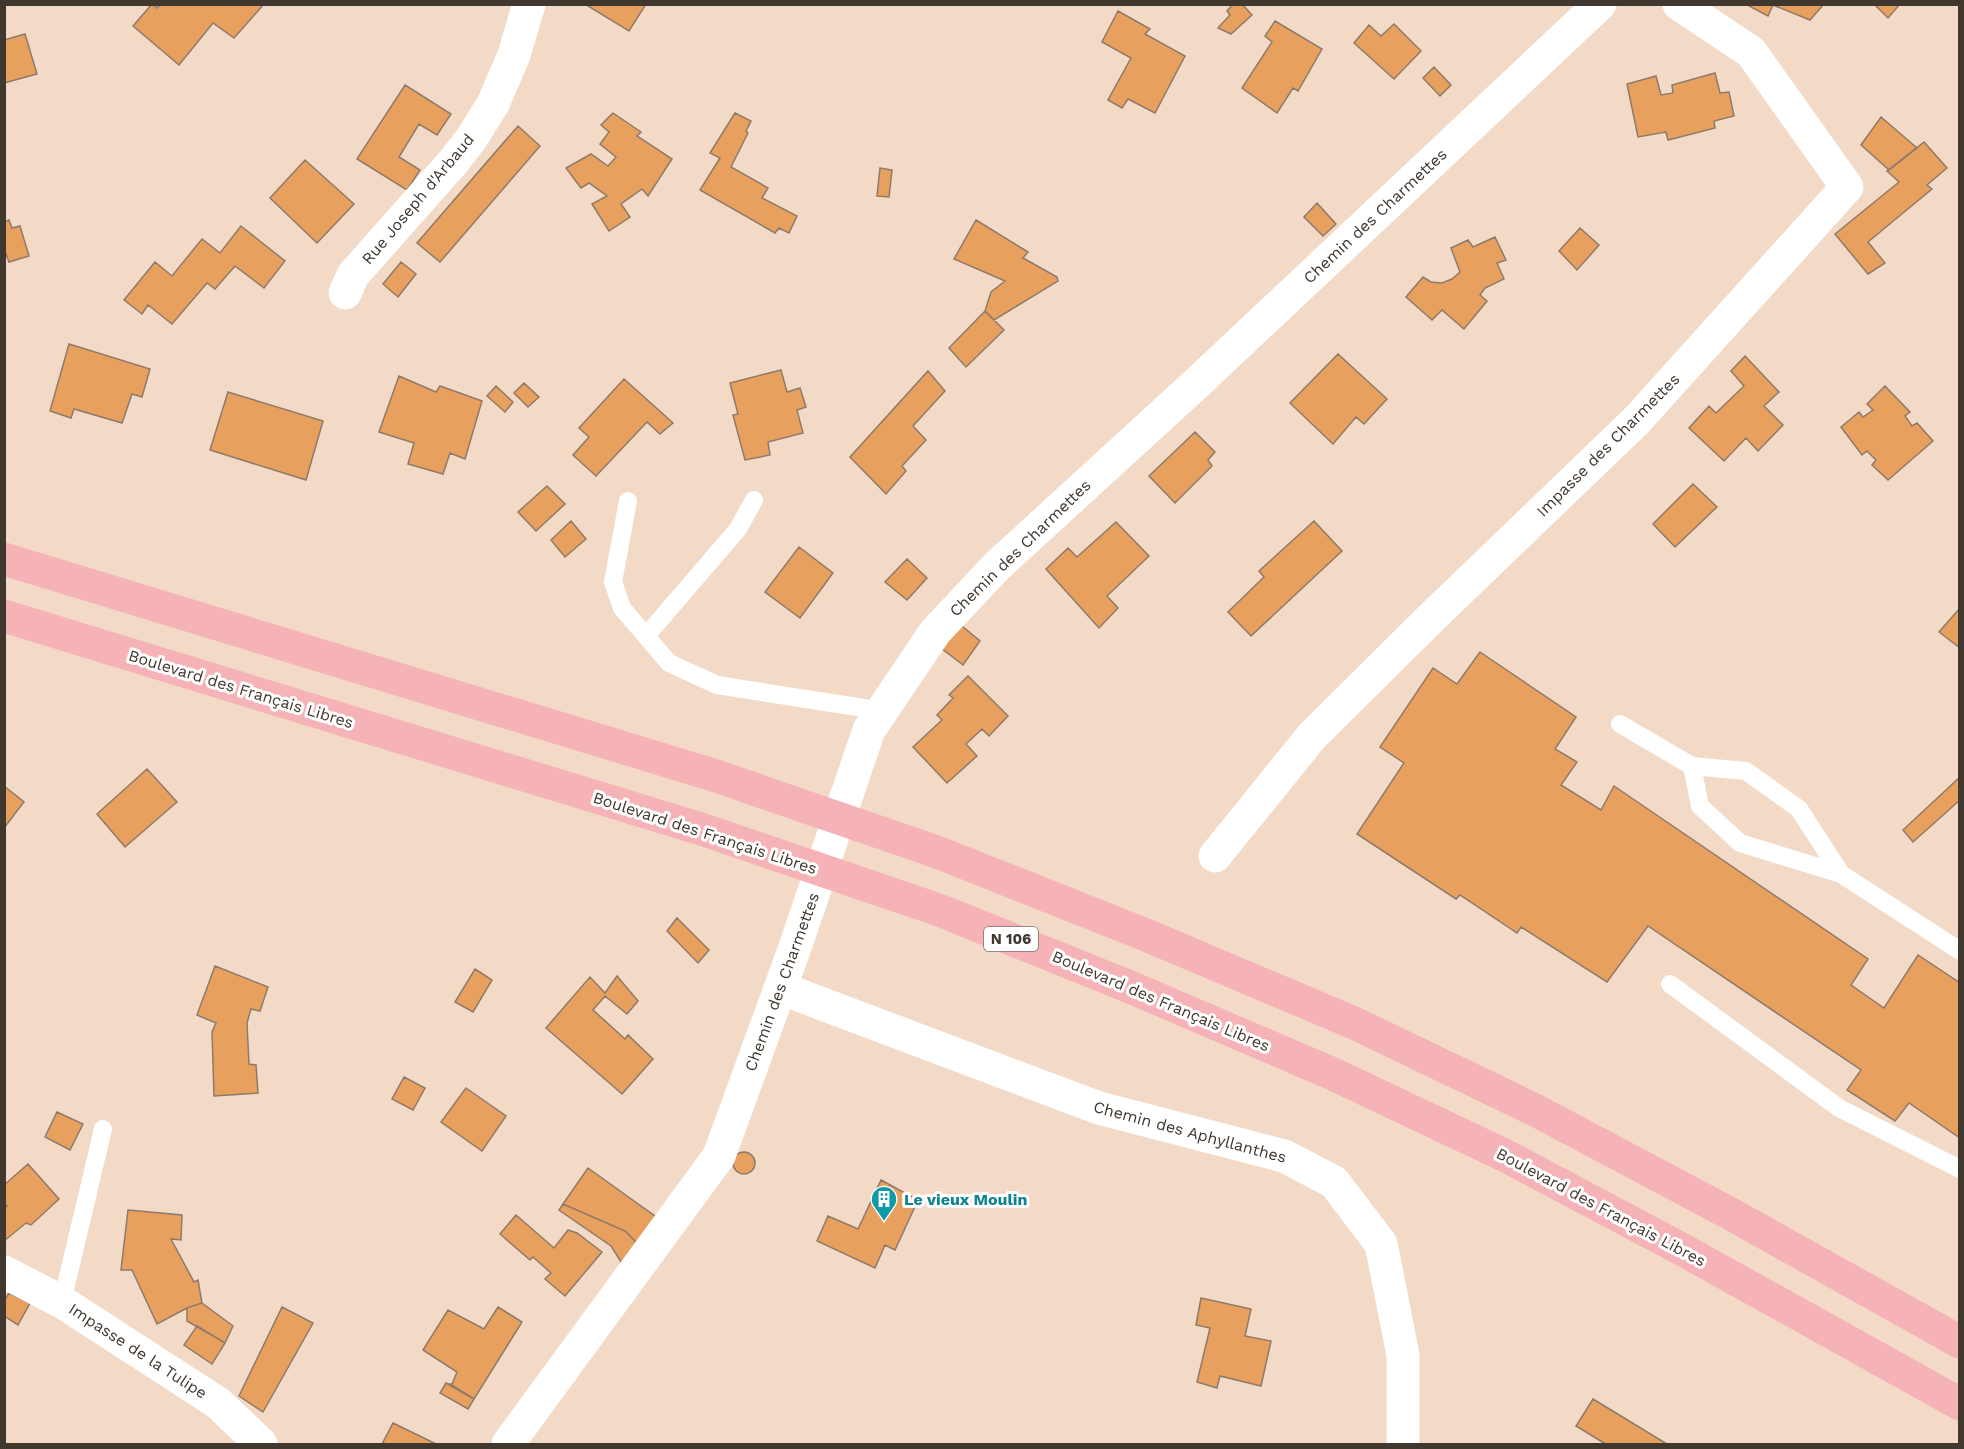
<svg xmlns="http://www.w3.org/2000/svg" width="1964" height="1449" viewBox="0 0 1964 1449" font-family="'Work Sans',sans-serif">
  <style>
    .building { fill: #e8a05f; stroke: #8f7a69; stroke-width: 1.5 }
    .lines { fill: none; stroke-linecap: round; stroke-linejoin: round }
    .service { stroke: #fff; stroke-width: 18 }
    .minor { stroke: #fff; stroke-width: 33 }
    .primary { stroke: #f5b2b7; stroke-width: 33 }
    .labels { text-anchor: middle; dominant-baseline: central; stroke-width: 6; stroke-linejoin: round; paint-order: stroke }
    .shield { fill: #fff; stroke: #79736d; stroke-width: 1.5 }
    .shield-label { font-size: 15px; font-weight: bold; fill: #40372f }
    .street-label { font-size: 16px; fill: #40372f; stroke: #fff }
    .culture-label { font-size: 16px; font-weight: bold; fill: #0d838f; stroke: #fff; text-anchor: start }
  </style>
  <rect width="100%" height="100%" fill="#f2dac7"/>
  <path class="building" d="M152,4L157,8L161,4H264L234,38L213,23L179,65L133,26Z
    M589,4H646L629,31L588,6Z
    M1233,4H1242L1252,15L1231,34L1218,28L1230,15L1227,11Z
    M1750,4H1824L1810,20L1773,5L1768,16L1749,6Z
    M1874,4H1900L1888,18Z
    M1118,11L1150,29L1145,34L1185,56L1155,113L1128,99L1122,108L1108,100L1131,58L1102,42Z
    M1275,21L1322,49L1298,91L1293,88L1277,113L1242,88L1272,42L1265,36Z
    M1394,24L1421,51L1394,79L1354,43L1369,25L1381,36Z
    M25,34L37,74L4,83V40Z
    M1434,67L1451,85L1440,96L1423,78Z
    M1715,73L1720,93L1729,92L1734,116L1714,121L1715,128L1668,140L1666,132L1638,137L1627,84L1656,76L1661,95L1673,93L1672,85Z
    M405,85L451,114L437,135L419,124L399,157L420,170L407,190L357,159Z
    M613,113L641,132L637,136L672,159L648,196L642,189L621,204L630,217L609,231L592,204L607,196L589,183L581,188L566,168L591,154L608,166L616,157L600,144L609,132L601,125Z
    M735,113L751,121L746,131L748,133L731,167L768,188L762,198L797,216L789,233L779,228L775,233L700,190L720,158L710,153Z
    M1881,117L1917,148L1889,170L1861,145Z
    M518,126L540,146L440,262L417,243Z
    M1924,142L1947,168L1927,185L1932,189L1868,242L1885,263L1868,274L1835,234L1899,182L1887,171Z
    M305,160L354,204L317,243L270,198Z
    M880,168L892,170L889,197L877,196Z
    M1317,203L1336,224L1323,236L1304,217Z
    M9,220L12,228L20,226L29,256L9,262L4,249V222Z
    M976,220L1028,252L1023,258L1057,277L1058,281L994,320L985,311L991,292L1005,281L954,259Z
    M241,226L285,261L264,288L235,266L215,289L207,283L172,324L148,305L142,314L124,300L155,262L172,276L202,239L220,253Z
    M1580,228L1599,245L1577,270L1559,251Z
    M1495,237L1506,260L1497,263L1504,279L1485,288L1480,295L1487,301L1464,329L1442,310L1432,320L1406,297L1423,277L1431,282L1442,283L1452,279L1460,272L1451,248L1468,240L1473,247Z
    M401,262L416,274L398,297L383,284Z
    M985,311L1004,330L966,367L949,348Z
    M69,344L150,369L142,397L132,394L122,423L74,409L71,418L50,411Z
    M1338,354L1387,399L1364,424L1356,417L1333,444L1290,403Z
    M1745,356L1779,392L1764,406L1783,425L1758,451L1746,438L1724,461L1689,428L1709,406L1716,413L1744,386L1731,371Z
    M781,370L787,392L800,388L806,407L797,410L803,433L768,442L770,455L745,460L733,415L738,414L730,383Z
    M928,371L945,391L913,426L926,440L902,466L906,471L886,494L850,457Z
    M399,376L436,392L440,386L482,401L465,459L450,453L443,474L408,464L414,443L379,432Z
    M624,379L673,423L660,434L647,422L596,476L573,455L589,437L579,428Z
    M524,383L539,397L528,407L514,393Z
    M496,386L513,402L505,412L487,396Z
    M1885,386L1910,412L1905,416L1912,426L1917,423L1933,441L1888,480L1872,465L1876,460L1867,451L1862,455L1841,427L1859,412L1863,417L1873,410L1867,404Z
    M228,392L323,421L306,480L210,450Z
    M1195,432L1215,452L1208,460L1212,466L1175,503L1149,476Z
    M1693,484L1717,507L1675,547L1653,524Z
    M547,486L565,504L536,531L518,512Z
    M571,521L586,539L565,557L551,540Z
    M1314,521L1342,551L1251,636L1228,612L1264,577L1259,571Z
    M1116,522L1149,556L1107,596L1118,608L1099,628L1046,569L1068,548L1077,557Z
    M799,547L833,573L800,618L765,592Z
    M907,559L927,578L907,600L885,582Z
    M1960,608V648L1939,632Z
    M957,622L980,641L963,665L941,648Z
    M1480,652L1576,717L1555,749L1577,762L1561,785L1601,810L1614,786L1868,959L1851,985L1884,1008L1918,955L1960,983V1138L1909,1103L1895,1121L1847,1090L1861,1070L1648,926L1607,982L1521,927L1517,933L1460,895L1456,899L1357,834L1404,763L1380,747L1433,668L1457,684Z
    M968,676L1008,716L989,736L982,729L966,744L977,756L947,783L913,747L942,720L937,715L953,698L949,695Z
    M147,769L177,802L125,847L97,814Z
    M1960,777V800L1913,842L1903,830Z
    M4,786L24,802L4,828Z
    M677,918L709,950L698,963L667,931Z
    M215,966L268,987L260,1011L251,1009L247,1023L249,1064L256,1065L258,1093L214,1096L212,1032L216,1023L197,1015Z
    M475,969L492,980L473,1012L455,1002Z
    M617,976L638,1001L627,1014L605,996L593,1010L625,1039L628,1035L653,1059L622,1094L546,1028L590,977L605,993Z
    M404,1077L425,1088L413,1110L392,1099Z
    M466,1088L506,1116L482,1151L441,1122Z
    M57,1112L83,1124L70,1150L45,1137Z
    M733 1163a11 11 0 1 1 22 0a11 11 0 1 1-22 0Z
    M28,1164L59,1199L31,1225L26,1223L4,1241V1208L7,1206L4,1202V1185Z
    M588,1168L659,1219L639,1245L625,1231L563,1204Z
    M881,1180L918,1200L895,1250L885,1245L875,1268L817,1241L828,1216L858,1229Z
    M563,1204L625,1231L639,1245L623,1265L611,1246L559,1210Z
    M128,1210L182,1215L181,1240L171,1239L194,1282L198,1280L202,1303L187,1308L157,1324L132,1270H121Z
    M516,1215L554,1248L568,1230L577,1233L602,1252L565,1296L545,1279L551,1273L533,1257L530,1260L500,1234Z
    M9,1293L30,1303L18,1325L4,1316V1301Z
    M1201,1298L1251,1309L1245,1336L1271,1341L1261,1386L1220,1376L1217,1388L1197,1382L1210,1328L1196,1325Z
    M202,1303L233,1326L225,1343L187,1321V1308Z
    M282,1307L313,1323L263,1412L239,1396Z
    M498,1307L522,1322L474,1399L450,1384H452L457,1372L423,1350L448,1310L484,1329Z
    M197,1326L225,1343L212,1364L184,1345Z
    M446,1383L474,1399L468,1409L440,1393Z
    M1593,1399L1667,1444H1603L1604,1443L1576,1426Z
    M393,1423L436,1444H382Z"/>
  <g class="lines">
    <path class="service" d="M628,501L613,582L622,608L669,663L717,685L883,711
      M646,636L738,529L754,500
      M1620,724L1692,766L1746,771L1799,809L1841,874L1960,951
      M1692,766L1700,806L1740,843L1841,874
      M1670,984L1839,1108L1960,1169
      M62,1302L103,1129"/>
    <path class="minor" d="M345,293L353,275L454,161L471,139L493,104L514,55L529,4
      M1215,856L1312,736L1429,620L1637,420L1847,187L1751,52L1679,4
      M780,988L1099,1108L1284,1156L1334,1182L1381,1244L1403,1355V1444
      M4,1272L62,1302L218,1403L261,1444
      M508,1444L719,1156L793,953L869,730L935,632L997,566L1197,383L1600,4"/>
    <path class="primary" d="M4,559L713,775L937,852L1146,935L1354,1023L1535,1110L1729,1213L1960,1342
      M4,616L701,829L939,910L1130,987L1333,1074L1506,1156L1685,1251L1960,1404"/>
  </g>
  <defs>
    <g id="building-pin" transform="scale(1.35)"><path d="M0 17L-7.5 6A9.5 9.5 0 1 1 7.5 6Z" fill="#0f9aa8" stroke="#fff"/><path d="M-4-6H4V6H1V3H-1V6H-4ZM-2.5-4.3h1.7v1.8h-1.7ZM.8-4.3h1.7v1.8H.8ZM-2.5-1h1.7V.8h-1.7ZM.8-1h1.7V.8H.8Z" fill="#fff"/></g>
  </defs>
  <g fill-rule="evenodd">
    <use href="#building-pin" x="884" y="1199"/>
  </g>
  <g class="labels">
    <rect class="shield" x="984" y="927" width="54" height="24" rx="4.5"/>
    <g class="shield-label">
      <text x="1011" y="939">N 106</text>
    </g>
    <g class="street-label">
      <text transform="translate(418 199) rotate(-50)">Rue Joseph d'Arbaud</text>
      <text transform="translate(1375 216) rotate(-43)">Chemin des Charmettes</text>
      <text transform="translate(1608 445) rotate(-45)">Impasse des Charmettes</text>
      <text transform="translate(1020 548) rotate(-44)">Chemin des Charmettes</text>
      <text transform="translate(241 689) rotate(17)">Boulevard des Français Libres</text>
      <text transform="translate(705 833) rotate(18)">Boulevard des Français Libres</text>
      <text transform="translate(782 982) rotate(-70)">Chemin des Charmettes</text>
      <text transform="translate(1161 1001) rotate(23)">Boulevard des Français Libres</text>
      <text transform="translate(1190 1132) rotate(15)">Chemin des Aphyllanthes</text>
      <text transform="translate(1601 1207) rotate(28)">Boulevard des Français Libres</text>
      <text transform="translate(138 1351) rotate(33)">Impasse de la Tulipe</text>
    </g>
    <g class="culture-label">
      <text x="904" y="1199">Le vieux Moulin</text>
    </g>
  </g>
  <rect width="1964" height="1449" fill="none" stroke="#40372f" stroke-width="12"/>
</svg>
